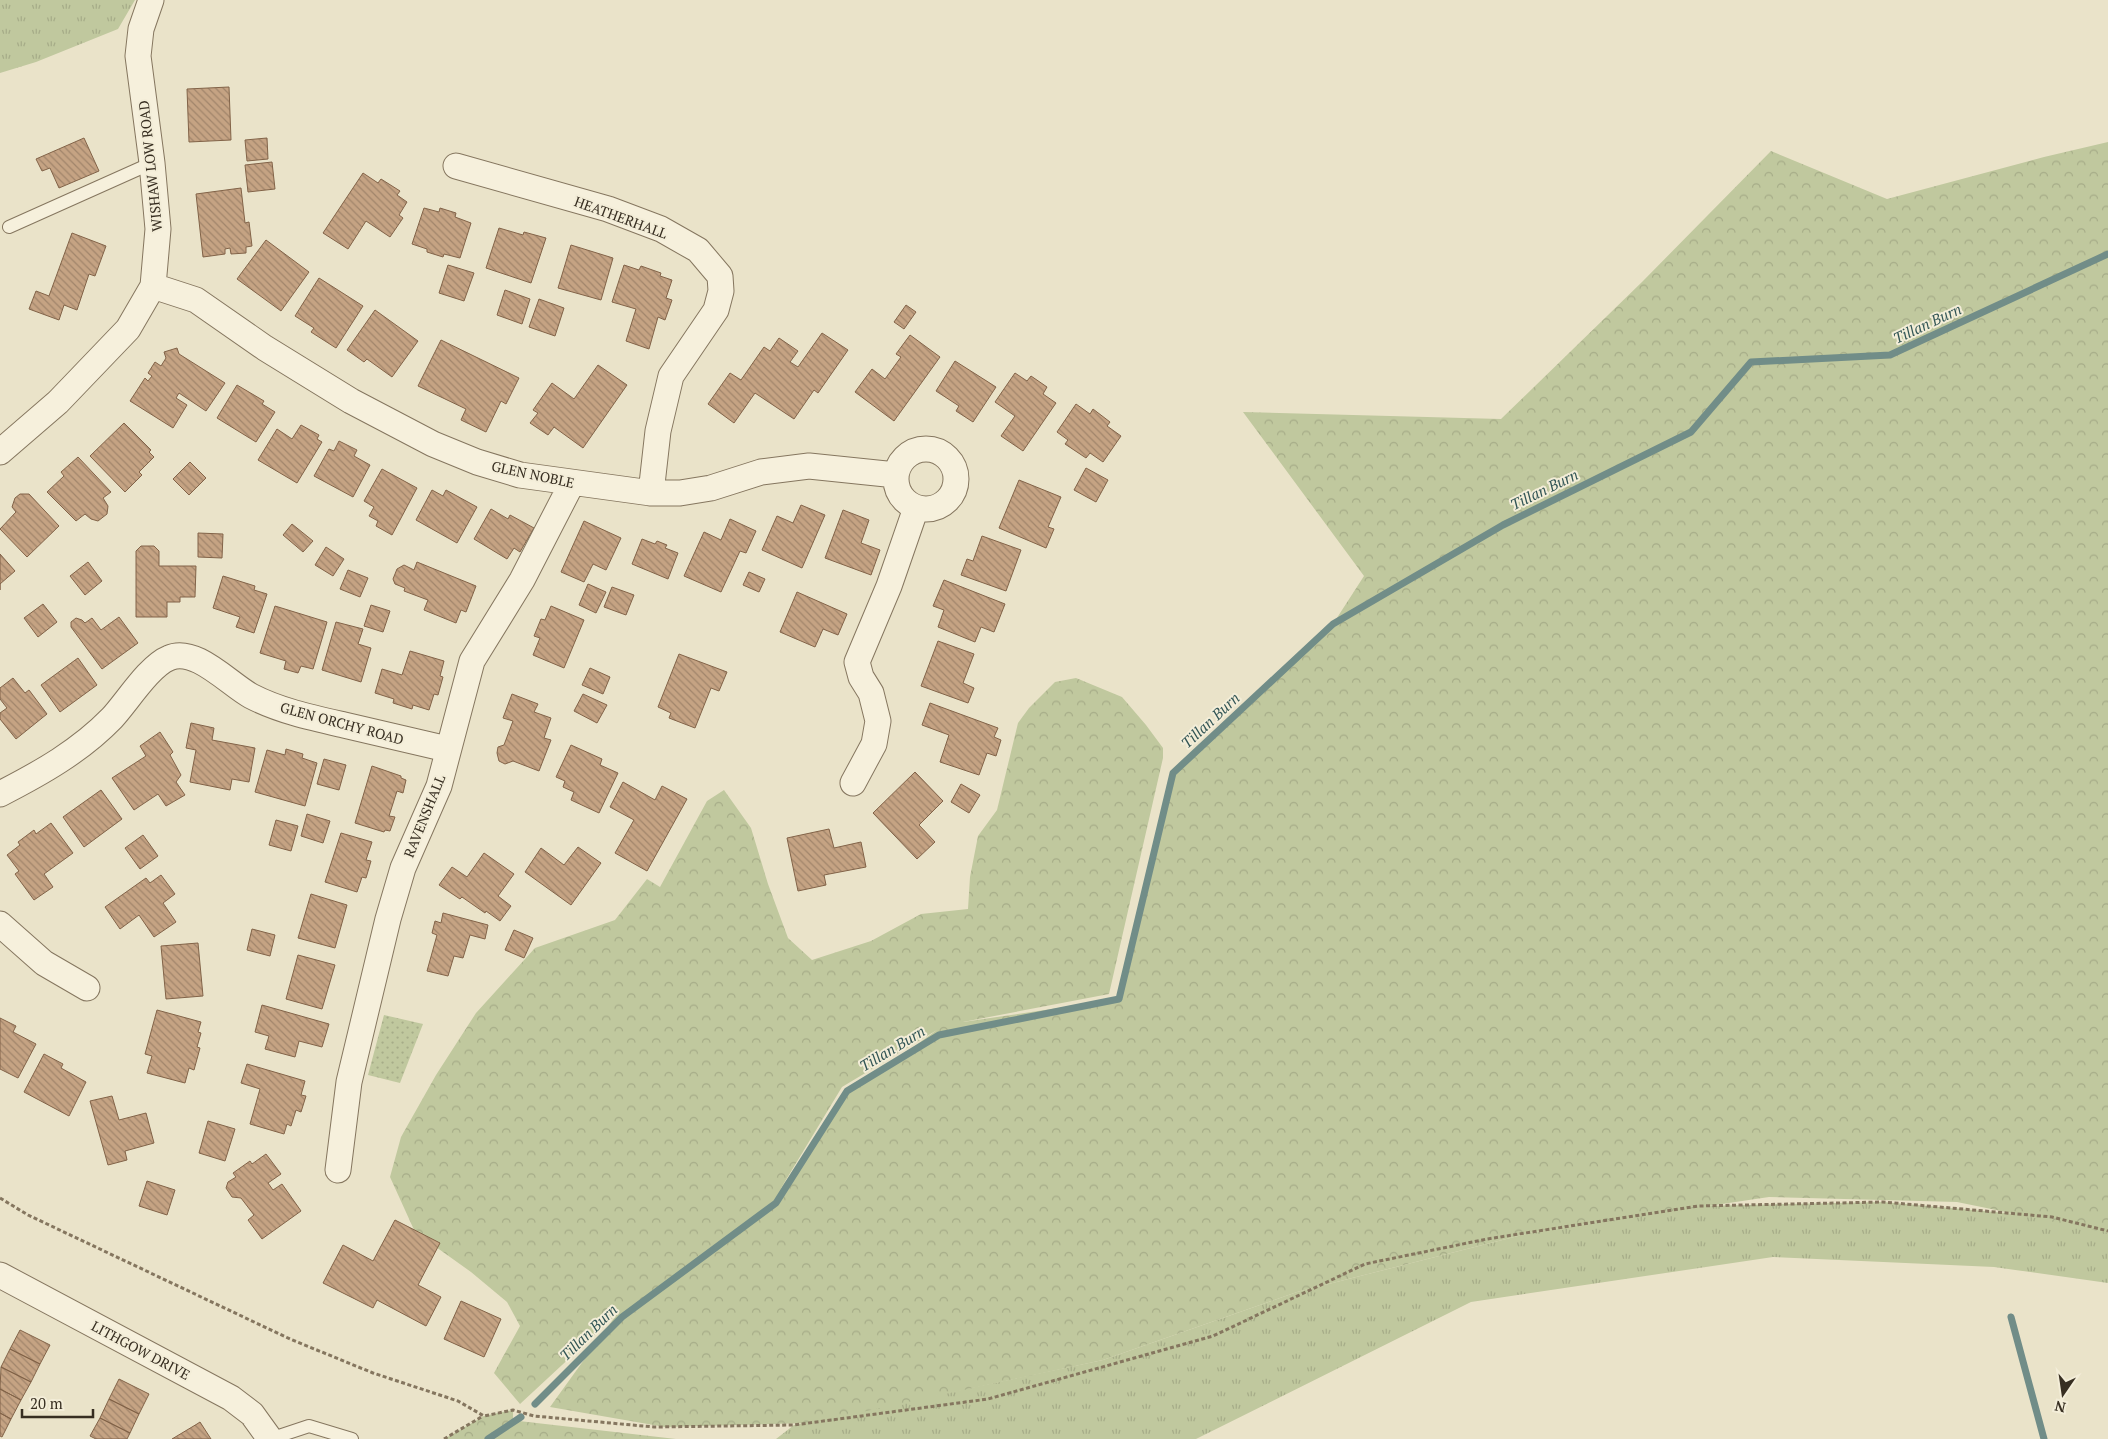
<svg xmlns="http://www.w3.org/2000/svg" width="2108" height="1439" viewBox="0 0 2108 1439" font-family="'PT Serif',serif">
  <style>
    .grass { fill: url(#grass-tufts) }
    .forest { fill: url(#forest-crowns); fill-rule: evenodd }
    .park { fill: url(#park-dots) }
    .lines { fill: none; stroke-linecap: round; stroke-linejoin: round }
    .stream { stroke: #718d88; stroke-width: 7 }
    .building { fill: url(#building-back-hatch); stroke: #826348 }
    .lane-casing { stroke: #85765f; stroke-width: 14 }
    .street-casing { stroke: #85765f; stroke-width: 27 }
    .path { stroke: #85765f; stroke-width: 3; stroke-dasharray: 4 2.5; stroke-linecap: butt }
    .lane { stroke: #f6f0dc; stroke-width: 12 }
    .street { stroke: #f6f0dc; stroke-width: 25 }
    .labels { text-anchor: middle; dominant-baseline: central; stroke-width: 4; stroke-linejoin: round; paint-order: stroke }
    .street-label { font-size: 14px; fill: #372e21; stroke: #f3edd8 }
    .water-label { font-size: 15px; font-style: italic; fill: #325555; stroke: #f3edd8 }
  </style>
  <defs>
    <pattern id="grass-tufts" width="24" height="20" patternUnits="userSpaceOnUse" patternTransform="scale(1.25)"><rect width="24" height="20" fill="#c0c89e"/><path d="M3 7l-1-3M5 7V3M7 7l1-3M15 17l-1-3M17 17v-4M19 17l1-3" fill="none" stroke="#a6ac88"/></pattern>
    <pattern id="forest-crowns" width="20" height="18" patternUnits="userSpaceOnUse" patternTransform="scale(1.25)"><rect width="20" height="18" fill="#c0c89e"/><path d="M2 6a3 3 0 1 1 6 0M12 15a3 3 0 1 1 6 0" fill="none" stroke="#a6ac88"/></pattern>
    <pattern id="park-dots" width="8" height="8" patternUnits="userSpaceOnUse" patternTransform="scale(1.25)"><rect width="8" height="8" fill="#c0c89e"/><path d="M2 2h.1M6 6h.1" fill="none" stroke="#a6ac88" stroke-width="1.8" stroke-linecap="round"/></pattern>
    <pattern id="building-back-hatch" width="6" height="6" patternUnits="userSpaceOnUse" patternTransform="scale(1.25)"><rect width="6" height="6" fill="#c5a383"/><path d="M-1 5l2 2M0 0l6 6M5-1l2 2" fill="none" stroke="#a1856b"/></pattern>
  </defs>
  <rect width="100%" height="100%" fill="#eae3c9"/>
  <path class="grass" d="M0,0H135L118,29L36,62L0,73Z
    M1883,1202L2052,1217L2108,1231V1283L1994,1267L1773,1257L1471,1302L1196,1439H776L794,1425L1103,1360L1297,1292L1534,1232L1702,1206Z"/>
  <path class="forest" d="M2108,142V1233L1957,1202L1769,1197L1534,1232L1297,1292L1103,1360L811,1423L665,1427L550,1407L617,1314L520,1404L494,1373L520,1326L507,1302L471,1272L415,1232L390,1177L401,1137L436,1075L476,1013L535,948L615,920L647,879L660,887L707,801L724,790L751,828L768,884L788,938L812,960L871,941L921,914L968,909L970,877L978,836L997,810L1018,723L1029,708L1055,682L1076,678L1122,697L1146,725L1163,748V758L1109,994L963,1022L1119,999L1173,773L1333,624L1364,576L1243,412L1501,419L1643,281L1771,151L1887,199L2044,157ZM937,1030L876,1074L847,1091L781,1188L842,1087Z
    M513,1410V1420L490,1434L485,1439H444L484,1416Z
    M519,1421L676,1439H490Z"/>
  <path class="park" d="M384,1015L423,1024L400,1083L368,1075Z"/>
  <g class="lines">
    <path class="stream" d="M2011,1317L2044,1439
      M535,1404L622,1317L776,1203L847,1091L939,1035L1119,999L1173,773L1333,624L1503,525L1691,432L1751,362L1890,355L2108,254
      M488,1439L521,1417"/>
  </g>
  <path class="building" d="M229,87L231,140L189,142L187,89Z
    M84,138L99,171L59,188L50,168L42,171L36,159Z
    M267,138L268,159L247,161L245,140Z
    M272,162L275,189L248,192L245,165Z
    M363,173L378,183L381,179L400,191L397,195L407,202L399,215L403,218L390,237L366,221L348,249L323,233Z
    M241,188L245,223L249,222L252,246L246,247V253L231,254L230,248L225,249V254L203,257L196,194Z
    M424,208L439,212L440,208L456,213L455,217L471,223L460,258L444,254L443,257L427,252V249L412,244Z
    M499,228L523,235L524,232L546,238L531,283L486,268Z
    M72,233L106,246L95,276L89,274L77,310L64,305L59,320L29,309L36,291L49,296Z
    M266,240L309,272L281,311L237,279Z
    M571,245L613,258L601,300L558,288Z
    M448,265L474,273L464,301L439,293Z
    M624,265L639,270L641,266L661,273L660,276L672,280L666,298L672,300L665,320L658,317L649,349L626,341L636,309L612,302Z
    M319,278L363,306L336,348L311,332L314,328L295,316Z
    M505,290L530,299L522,324L497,315Z
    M539,299L564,308L555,336L529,327Z
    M906,305L916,312L904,329L894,322Z
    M375,310L418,341L392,377L367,359L364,362L347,350Z
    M822,333L848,350L818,393L814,390L794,419L755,393L734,423L708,404L730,373L741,380L764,347L770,351L779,338L798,351L790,362L798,367Z
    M910,335L940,357L894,421L855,392L872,369L885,379L901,357L896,354Z
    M441,340L519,378L506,404L501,401L486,432L461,420L466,409L418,386Z
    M177,348L179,354L225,383L206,411L179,393L176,398L187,405L173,428L130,401L145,378L148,381L152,376L148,373L155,362L161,366L166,358L164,352Z
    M955,361L996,387L973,422L956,411L959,406L936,391Z
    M598,365L627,385L583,448L554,427L548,435L530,423L538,413L533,410L552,383L574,399Z
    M1015,373L1027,381L1031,376L1047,387L1043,394L1056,403L1023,451L1001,436L1015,416L995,402Z
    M237,385L264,401L262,404L275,412L256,442L217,418Z
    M1076,404L1090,414L1093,409L1110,422L1107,426L1121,436L1103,462L1090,453L1086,458L1065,444L1068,440L1057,432Z
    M124,423L151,450L149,452L154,457L139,472L142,475L125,492L90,456Z
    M301,425L319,435L317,439L322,442L297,483L258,460L277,429L292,439Z
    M339,441L357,450L354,456L370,465L353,497L314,476L329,449L334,451Z
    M78,457L111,492L103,498L108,506L107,514L98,521L91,519L85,514L76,521L47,492L64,476L61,472Z
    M190,462L206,478L189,495L173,479Z
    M1086,468L1108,480L1096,502L1074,490Z
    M382,469L417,488L392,535L376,526L378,521L369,516L374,507L364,501Z
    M1019,480L1061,497L1048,527L1054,529L1046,548L999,528Z
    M432,490L443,496L446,490L477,507L457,543L416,520Z
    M20,494H29L59,526L27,557L0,529L16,512L12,507L15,498Z
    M801,505L825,515L802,568L762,550L777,516L793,523Z
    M491,509L508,519L510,515L534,528L520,552L514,548L507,559L474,539Z
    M843,510L869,520L861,543L880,550L871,575L825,558Z
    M730,519L756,531L746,553L740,551L721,592L684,576L704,532L721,540Z
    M584,521L621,538L606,570L593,564L584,582L561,572Z
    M292,524L313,541L303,552L283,535Z
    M198,533L223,534L222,558L198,557Z
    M982,536L1021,550L1006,591L961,575L967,559L973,561Z
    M642,539L655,544L657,541L667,545L665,548L678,553L668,579L632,564Z
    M141,546H154L159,551V566H196L195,597H180V602H167V617H136V551Z
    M326,547L344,559L333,576L315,565Z
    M0,554L15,571L0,584V590Z
    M88,562L102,581L85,595L70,576Z
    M417,562L476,586L466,612L461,610L456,623L424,610L428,600L404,591L405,588L395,584L393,579L397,569L404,565L414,570Z
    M348,570L368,578L360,597L340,589Z
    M749,572L765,579L759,592L743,585Z
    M223,576L255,586L254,590L267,594L254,633L236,627L240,617L213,608Z
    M944,580L1005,604L994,632L981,627L975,642L938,627L944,610L933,606Z
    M588,584L606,592L596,613L579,605Z
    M612,587L634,595L626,615L604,607Z
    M797,592L847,614L838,635L823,629L815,647L780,632Z
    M43,604L57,622L38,637L24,618Z
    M371,605L390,611L383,632L364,626Z
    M275,606L327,622L313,669L301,666L298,673L284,669L286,661L260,653Z
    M551,606L584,620L564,668L533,655L540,638L534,636L541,619L545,620Z
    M119,617L138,643L102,669L71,627V622L76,618L82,620L85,623L92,618L101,630Z
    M336,622L363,629L358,644L371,648L361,682L322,670Z
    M938,641L974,654L963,683L974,688L968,703L921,686Z
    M410,651L444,661L440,676L443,677L438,695L434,694L429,710L413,705L412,709L393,703L394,699L375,693L382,669L402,675Z
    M679,654L727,672L719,691L711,688L695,728L669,718L671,713L658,707Z
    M78,658L97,685L60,712L41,685Z
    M590,668L610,677L603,694L582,685Z
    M13,678L25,693L29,690L47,714L16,739L0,719V713L7,708L0,699V688Z
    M512,694L538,704L534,712L551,718L544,738L551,740L539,771L513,761L505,764L499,761L497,753L498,747L504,745L513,721L503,718Z
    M583,694L607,705L597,723L574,711Z
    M930,703L998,728L994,737L1001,740L996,756L987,753L979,775L940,762L949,735L922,725Z
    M191,723L214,728L212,740L255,748L249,782L232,779L230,790L190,782L196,750L186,748Z
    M160,732L173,752L170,755L181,775L176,782L185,795L166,806L158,794L134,810L112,778L146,756L140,746Z
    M571,745L602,759L600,765L618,773L599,813L571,800L574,792L563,787L565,781L556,777Z
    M286,749L303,754L302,758L317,763L305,806L255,792L267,750L285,755Z
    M324,759L346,765L339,790L317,784Z
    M372,766L401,776V778L406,780L403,793L397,791L389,816L395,817L390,831L385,830L384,832L355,823Z
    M915,772L943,801L919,825L935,842L917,859L873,813Z
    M623,782L655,800L662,786L687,799L647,871L615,853L634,820L610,807Z
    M961,784L980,795L969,813L951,802Z
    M101,790L122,819L84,847L63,817Z
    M307,814L330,821L323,843L301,836Z
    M276,820L298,826L291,851L269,845Z
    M51,823L73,853L44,874L53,887L34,900L15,874L19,871L7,855L20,845L18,842L34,830L36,834Z
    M829,829L834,848L861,842L866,867L824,875L826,885L798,891L787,838Z
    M341,833L372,842L366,860L371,861L366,878L362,877L357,892L325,882Z
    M143,835L158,856L140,869L125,848Z
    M578,847L601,863L571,905L525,872L541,848L564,865Z
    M484,853L514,874L498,896L511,906L500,921L486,911L485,913L462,897L460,899L439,885L452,867L467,877Z
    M161,875L175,894L163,903L176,922L154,937L139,915L120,929L105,907L146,878L150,883Z
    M311,894L347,905L335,948L298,938Z
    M443,913L488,925L485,939L470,935L463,958L454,956L448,976L427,971L437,935L432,933L435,921L441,923Z
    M252,929L275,935L270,956L247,950Z
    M514,930L533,938L524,958L505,950Z
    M198,943L203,996L166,999L161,946Z
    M298,955L335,965L322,1009L286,999Z
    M262,1005L329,1024L322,1047L299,1041L295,1057L265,1049L269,1036L255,1032Z
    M157,1010L201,1022L198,1032L201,1033L197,1047L200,1048L194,1070L189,1068L185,1083L147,1073L152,1056L145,1054Z
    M0,1018L16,1026L13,1032L36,1044L18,1078L0,1069Z
    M44,1054L63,1064L61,1068L86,1082L69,1116L24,1092Z
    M247,1064L305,1081L301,1095L306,1096L301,1112L296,1110L291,1126L287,1124L284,1134L250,1124L260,1089L241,1083Z
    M112,1096L119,1120L146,1113L154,1143L125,1151L127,1160L108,1165L90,1101Z
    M208,1121L235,1129L225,1161L199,1153Z
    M266,1154L281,1174L268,1183L273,1190L282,1184L301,1211L262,1239L248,1220L254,1215L241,1198L232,1197L226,1188L228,1182L236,1177L233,1173L250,1161L252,1164Z
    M147,1181L175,1190L167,1215L139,1206Z
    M395,1220L440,1243L418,1285L441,1297L426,1326L377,1300L373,1308L323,1283L343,1245L373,1261Z
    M461,1301L501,1319L484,1357L444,1339Z
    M20,1330L50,1345L40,1364L10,1349Z
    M10,1349L40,1364L31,1382L1,1367Z
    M1,1367L31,1382L21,1400L0,1389Z
    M119,1379L149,1394L139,1414L109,1399Z
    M0,1389L21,1400L11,1419L0,1413Z
    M109,1399L139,1414L130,1433L100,1418Z
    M0,1413L11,1419L2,1437L0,1436Z
    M100,1418L130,1433L127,1439H96L90,1436Z
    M200,1422L211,1439H172L197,1424Z"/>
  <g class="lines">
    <g class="lane-casing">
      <path id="lane" d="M9,227L152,163
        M270,1439L309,1426L352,1439"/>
    </g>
    <g class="street-casing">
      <path id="street" d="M456,166L608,209L661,229L698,250L720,276L721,291L716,310L671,376L658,431L651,493
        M153,286L196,300L265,348L351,401L433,444L477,462L520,475L651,493H680L711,488L761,472L809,466L896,475
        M896 479a30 30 0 1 1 60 0a30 30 0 1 1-60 0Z
        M0,452L58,402L128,329L153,286L158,229L152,163L138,56L141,29L151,0
        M853,783L874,744L878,721L871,693L861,677L857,662L889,586L916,508
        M0,794C41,773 80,751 112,718C127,702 149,666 169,658C195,646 229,684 251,696C280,711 313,718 344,725C379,733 413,741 447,749
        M0,924L44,963L87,988
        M338,1170L349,1082L388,919L403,868L439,786L472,661L522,580L572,483
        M0,1275L231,1398L252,1414L270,1439"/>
    </g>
    <path class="path" d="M0,1198L28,1215L290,1339L373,1373L458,1401L484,1416L513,1410L534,1416L654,1427L794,1425L988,1399L1213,1336L1365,1264L1487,1239L1698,1206L1883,1202L2052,1217L2108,1231
      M444,1439L483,1416"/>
    <use href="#lane" class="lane"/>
    <use href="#street" class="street"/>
  </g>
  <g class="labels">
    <g class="street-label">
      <text transform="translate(150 166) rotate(-96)">WISHAW LOW ROAD</text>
      <text transform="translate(621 217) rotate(20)">HEATHERHALL</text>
      <text transform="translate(533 474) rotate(12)">GLEN NOBLE</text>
      <text transform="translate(342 723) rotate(15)">GLEN ORCHY ROAD</text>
      <text transform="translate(424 816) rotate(-68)">RAVENSHALL</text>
      <text transform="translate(141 1350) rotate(28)">LITHGOW DRIVE</text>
    </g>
    <g class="water-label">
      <text transform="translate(1927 323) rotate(-25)">Tillan Burn</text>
      <text transform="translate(1544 489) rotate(-26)">Tillan Burn</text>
      <text transform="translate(1210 720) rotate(-43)">Tillan Burn</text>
      <text transform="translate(892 1048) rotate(-31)">Tillan Burn</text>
      <text transform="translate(588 1332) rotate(-44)">Tillan Burn</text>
    </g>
  </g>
  <g transform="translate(2063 1394) rotate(193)" stroke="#f3edd8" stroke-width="4" paint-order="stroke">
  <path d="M0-4L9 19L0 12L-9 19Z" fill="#372e21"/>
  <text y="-8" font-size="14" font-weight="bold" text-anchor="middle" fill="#372e21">N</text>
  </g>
  <path d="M22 1409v8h71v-8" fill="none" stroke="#372e21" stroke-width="2.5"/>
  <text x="30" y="1409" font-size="15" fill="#372e21" stroke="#f3edd8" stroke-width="4" paint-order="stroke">20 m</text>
</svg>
